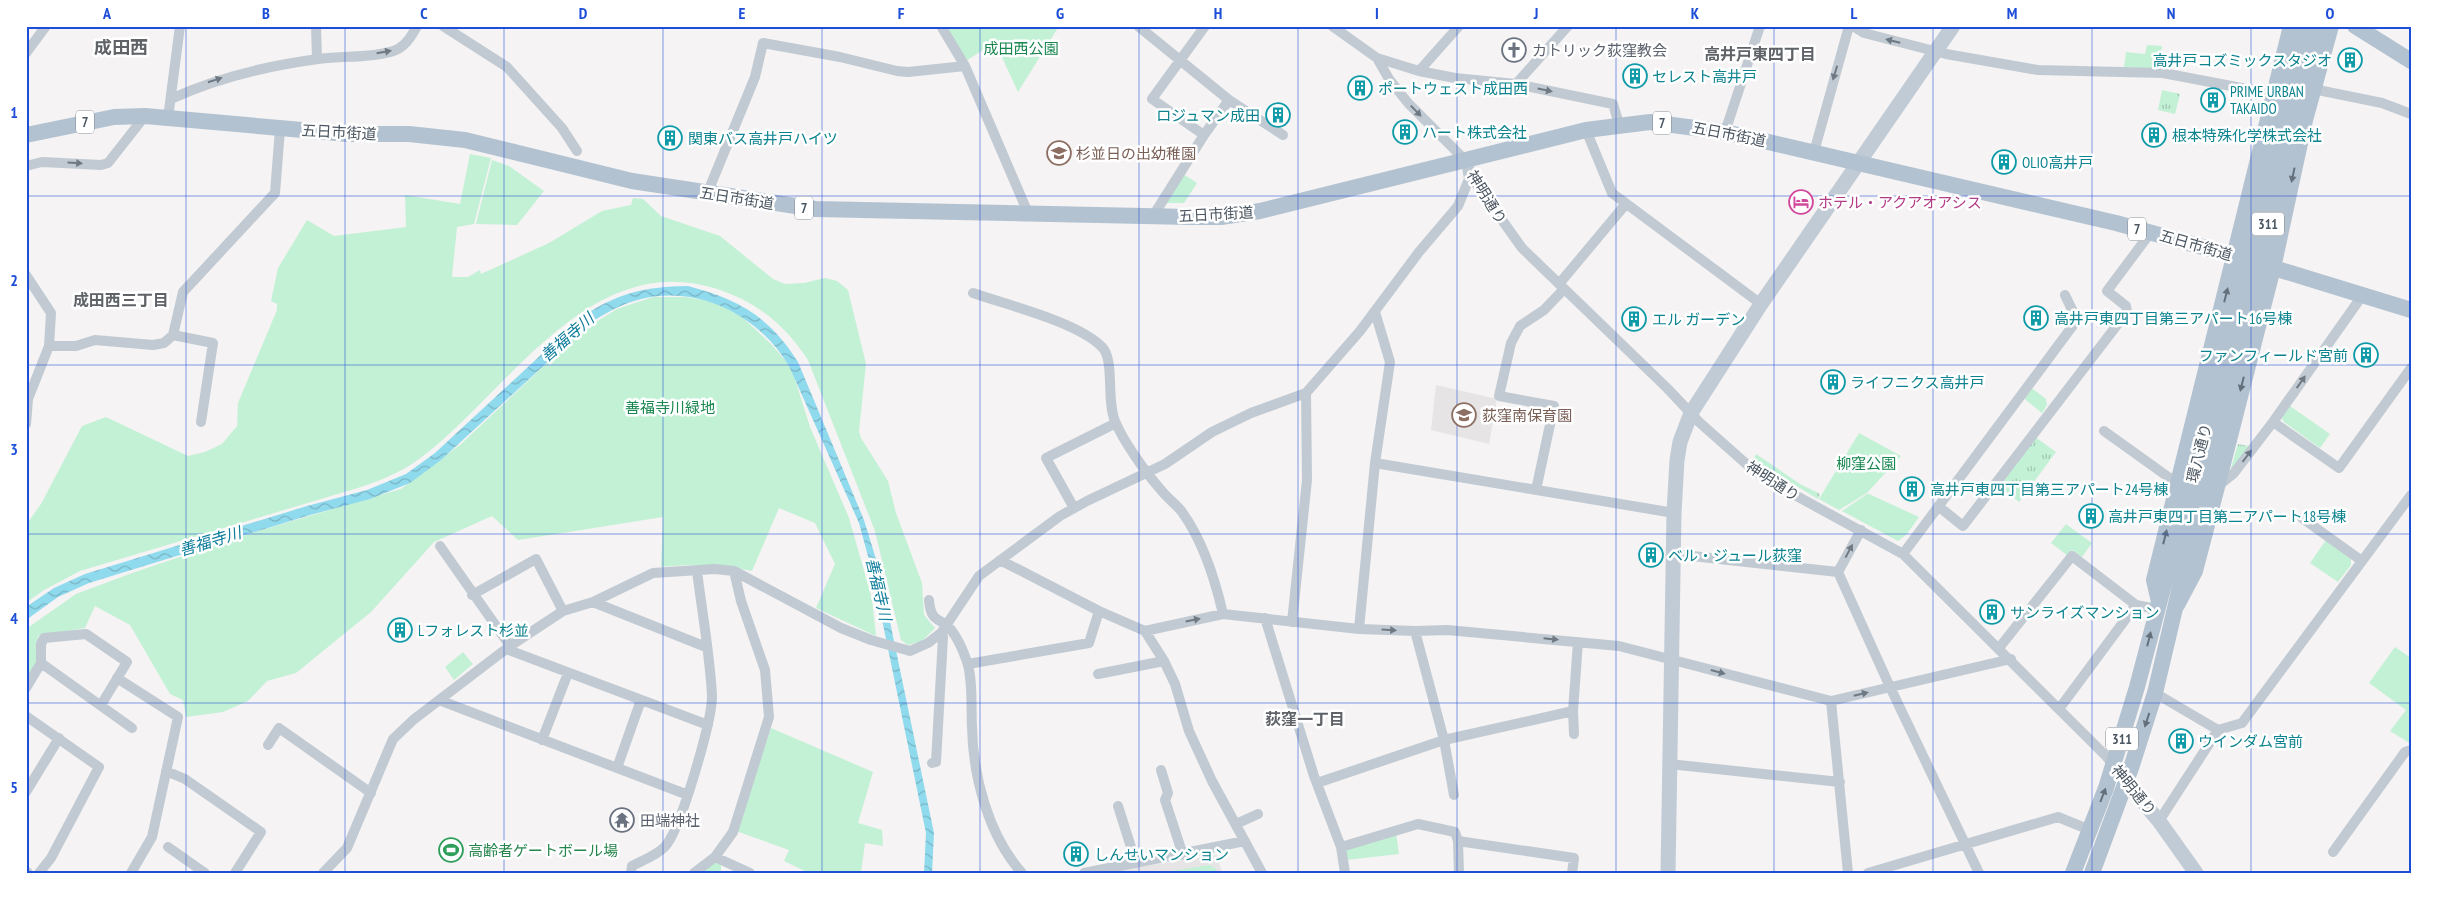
<svg xmlns="http://www.w3.org/2000/svg" width="2437" height="899" viewBox="0 0 2437 899" font-family="'PT Sans Narrow','Noto Sans JP',sans-serif">
  <style>
    .education { fill: #e6e4e5 }
    .grass { fill: url(#grass-tufts) }
    .green { fill: #c3f1d5 }
    .water { fill: url(#water-waves) }
    .lines { fill: none; stroke-linecap: round; stroke-linejoin: round }
    .street { stroke: #c1cad2; stroke-width: 10 }
    .secondary { stroke: #c1cbd6; stroke-width: 15 }
    .primary { stroke: #b3c2d1; stroke-width: 16 }
    .primary-bridge { stroke: #b3c2d1; stroke-width: 16 }
    .oneway { fill: #6e7983 }
    .oneway2 { fill: #64717d }
    .grid { fill: none; stroke: #1d4ed8; stroke-width: 1; stroke-opacity: 0.55 }
    .labels { text-anchor: middle; dominant-baseline: central; stroke-width: 5; stroke-linejoin: round; paint-order: stroke }
    .shield { fill: #fff; stroke: #808990; stroke-width: 1 }
    .shield-label { font-size: 14px; font-weight: bold; fill: #4a5661 }
    .park-label { font-size: 15px; fill: #17864f; stroke: #fff }
    .worship-label { font-size: 15px; fill: #5b616d; stroke: #fff; text-anchor: start }
    .culture-label { font-size: 15px; fill: #0d838f; stroke: #fff; text-anchor: start }
    .street-label { font-size: 15px; fill: #4a5661; stroke: #fff }
    .education-label { font-size: 15px; fill: #785e54; stroke: #fff; text-anchor: start }
    .hotel-label { font-size: 15px; fill: #b23c85; stroke: #fff; text-anchor: start }
    .leisure-label { font-size: 15px; fill: #27864d; stroke: #fff; text-anchor: start }
    .neighbourhood-label { font-size: 16px; font-weight: bold; fill: #5f6368; stroke: #fff }
    .water-label { font-size: 16px; font-style: italic; fill: #0c7c9b; stroke: #fff }
    .quarter-label { font-size: 18px; font-weight: bold; fill: #5f6368; stroke: #fff }
    .neatline { fill: none; stroke: #1d4ed8; stroke-width: 2 }
    .grid-label { font-size: 16px; text-anchor: middle; font-weight: bold; fill: #1d4ed8 }
  </style>
  <defs>
    <pattern id="grass-tufts" width="24" height="20" patternUnits="userSpaceOnUse" patternTransform="scale(1.25)"><rect width="24" height="20" fill="#c3f1d5"/><path d="M3 7l-1-3M5 7V3M7 7l1-3M15 17l-1-3M17 17v-4M19 17l1-3" fill="none" stroke="#a0c6b0"/></pattern>
    <pattern id="water-waves" width="16" height="10" patternUnits="userSpaceOnUse" patternTransform="scale(1.25)"><rect width="16" height="10" fill="#90daee"/><path d="M0 5q4-4 8 0t8 0" fill="none" stroke="#78b4c4"/></pattern>
  </defs>
  <rect width="100%" height="100%" fill="#f5f3f3"/>
  <path class="education" d="M1436,385L1497,399L1489,444L1431,430Z
    M1217,855L1222,873L1111,871Z"/>
  <path class="grass" d="M2162,90L2180,94L2175,114L2158,110Z
    M2034,436L2056,452L2019,502L1999,486Z
    M2238,444L2249,446L2232,469L2231,468Z
    M1756,454L1800,484L1820,494L1818,499L1753,460Z"/>
  <path class="green" d="M946,26H1059L1018,92L995,42L966,61Z
    M2147,45L2162,46L2159,69L2124,67L2126,52L2145,54Z
    M470,154L491,158L474,224L457,227L452,277H468L480,270L481,274L549,243L602,211L631,205L633,198L643,199L661,216L720,236L773,279L785,284L804,283L825,278L837,281L848,290L866,364L859,431L861,438L888,481L896,513L922,583L924,615L935,628L922,641L908,645L901,640L875,531L808,360C784,324 756,301 714,288C587,250 507,394 419,459C401,472 382,480 361,487L80,571L44,590L26,603V525L41,504L82,426L106,417L188,456L205,452L222,444L237,426L238,403L277,310V304L271,301L278,268L307,220L334,236L406,227L405,195L460,204Z
    M492,160L509,166L544,191L517,225L476,224Z
    M1183,174L1197,183L1184,203H1164Z
    M653,297H686L715,302L742,317L772,345L791,367L810,427L849,518L872,599L876,636L816,608L835,564L815,523L779,508L752,571C723,565 690,564 661,567L663,517L518,540L492,516L434,542L371,612L296,673L267,681L248,701L223,712L186,717L183,700L170,694L130,625L95,606L85,628L38,636L40,662L26,686V629L76,594L135,572L245,535L401,489L461,444L580,332L617,309Z
    M2033,389L2046,399L2047,405L2042,413L2021,396L2026,390Z
    M2290,406L2330,434L2320,448L2284,422L2282,418Z
    M1859,433L1901,456L1867,493L1839,510L1819,499Z
    M1867,494H1869L1919,517L1907,534L1898,541L1842,511Z
    M2066,524L2092,543L2082,557L2072,550L2068,556L2051,543Z
    M2326,540L2351,559V565L2338,582L2310,563Z
    M2395,647L2411,658V744L2390,731L2406,710L2369,683Z
    M463,652L473,664L454,680L445,667Z
    M771,728L873,772L858,823L882,830L883,846L865,843L861,873H809L784,861L789,850L736,831Z
    M1396,832L1399,854L1346,860L1343,848Z
    M713,862L721,863V873H701Z
    M1209,865L1215,868L1217,873H1159Z"/>
  <path class="water" d="M688,286C738,299 770,317 798,362L864,520L879,569L934,833L932,873H924L926,833L872,571L859,523L789,366C758,314 695,282 634,301C618,306 604,314 590,323L441,460L410,483L370,499L310,515L89,583L58,597L26,620V607L54,588L85,574L307,506L367,490L406,474L435,453L584,315C622,292 644,287 688,286Z"/>
  <g class="lines">
    <path class="street" d="M316,26L317,59
      M443,26L507,67L562,128L577,151
      M941,26L965,66L1028,213
      M1138,26L1229,100L1283,135
      M1332,26L1377,58L1419,71L1455,78L1516,84L1613,104L1619,124
      M1853,26L1864,33L1946,54L2038,70L2163,73L2247,89L2274,90
      M26,53L46,26
      M1377,58L1389,79L1408,103L1466,161L1475,182L1522,248L1667,388L1699,422L1752,469L1780,487L1903,554L2106,756L2126,782
      M1419,71L1459,26
      M1516,84L1568,26
      M2313,89L2382,103L2411,114
      M171,99C218,77 266,66 318,59C338,56 381,58 398,49C407,44 412,35 417,26
      M168,118L180,26
      M1586,130L1612,193L1761,304
      M1725,132L1760,26
      M1204,135L1152,99L1205,26
      M1814,152L1849,26
      M26,166L42,162L101,165L108,163L145,116
      M707,194L755,77L763,43L840,57L897,71L908,72L965,66
      M1153,216L1204,135L1229,100
      M26,275L51,313L49,346L28,399L26,424
      M1559,284L1625,205
      M973,293C1007,305 1078,322 1102,347C1115,360 1106,400 1115,421C1123,441 1146,473 1161,490C1167,498 1176,504 1182,512C1203,541 1215,579 1223,614
      M173,335L213,343L201,422
      M49,346H76L95,340L153,345L164,343L173,335L183,292L275,193L280,129
      M2273,422L2339,468L2411,368
      M2104,431L2178,484
      M1375,463L1674,513
      M2218,486L2234,473L2273,422L2362,296
      M1536,490L1554,406L1499,396L1511,343L1520,326L1544,310L1564,289
      M1938,506L1963,526L2127,312L2126,306L2107,291L2151,232
      M1074,508L1046,458L1116,423
      M2302,518L2362,561
      M440,546L510,646
      M1674,554L1838,572L1890,687L1979,873
      M1903,554L2077,320L2065,295
      M1000,560L1099,611L1145,631L1164,661L1175,684L1189,731L1212,781L1262,873
      M1838,572L1861,530
      M472,595L536,559L563,611
      M929,600C931,625 941,616 952,631C958,639 964,653 967,662C973,679 971,709 972,727C973,776 988,835 1022,873
      M593,602L706,647
      M1265,618L1314,776L1341,847L1345,873
      M1292,622L1307,480L1306,393
      M1359,629L1375,463L1390,362L1375,312
      M1145,631L1223,614L1359,629L1415,631L1447,630L1619,646L1831,701L2011,659
      M1415,631L1444,740L1454,795
      M1999,648L2072,556L2136,605
      M506,649L708,725
      M41,663L132,728
      M968,664L1089,643L1099,611
      M1098,674L1164,661
      M117,678L178,717L152,837L131,873
      M26,688L41,663V644L44,638L86,634L127,662L101,705
      M2155,693L2218,730
      M439,700L688,795
      M1831,701L1848,873
      M2059,709L2136,605L2157,609
      M26,716L99,767L51,858L39,873
      M1574,734L1573,711L1578,642
      M542,740L568,673
      M268,745L279,728L371,793
      M932,763L936,762L943,637L941,633
      M1669,764L1840,782
      M617,768L641,700
      M1161,770L1168,793L1165,800L1183,855
      M166,771L185,779L261,832L235,873
      M1317,783L1444,740L1573,711
      M26,792L59,738
      M1118,806L1136,863
      M2159,821L2218,730L2242,723L2411,495
      M1236,824L1258,814
      M1458,841L1574,858L1572,873
      M168,847L205,873
      M1341,847L1418,824L1455,832L1458,841L1459,873
      M2333,852L2405,752L2411,750
      M715,857L750,873
      M26,871L28,873
      M323,873L347,848L393,739L413,720L510,646L563,611L593,602L653,573L715,569L734,571L841,628L871,640L910,651L928,643L941,633L979,576L1060,516L1087,501L1165,464L1212,432L1251,413L1306,393L1360,331L1419,252L1458,206L1469,179L1466,161
      M631,873L632,866C643,860 660,854 667,844C682,824 712,721 712,696C710,655 702,612 697,571
      M694,873L715,857L733,832L769,717L765,670L741,601L734,571
      M1084,873L1245,841
      M1868,873L2058,817L2090,830"/>
    <path class="secondary" d="M2126,782L2159,821L2196,873
      M1668,873L1674,513L1677,460L1680,442L1691,413L1761,304L1953,26"/>
    <path class="primary" d="M2355,26L2411,61
      M26,135L114,117L145,116L348,134H409L465,140L632,181L815,209L1189,217H1221L1260,211L1586,130L1650,122L1725,132L2116,223L2235,256L2411,310
      M2159,602L2154,580L2291,26
      M2177,605L2195,571L2217,487L2273,268L2305,120L2331,26
      M2073,873L2106,788L2137,687L2208,418
      M2092,873L2131,768L2155,693L2219,422"/>
    <path class="primary-bridge" d="M2208,418L2305,26
      M2219,422L2317,26"/>
  </g>
  <defs><path id="oneway-solid" d="M-6-.8H1V-3.2L6.5 0L1 3.2V.8H-6Z" transform="scale(1.25)"/></defs>
  <g class="oneway">
    <use href="#oneway-solid" transform="translate(1893 41) rotate(-166)"/>
    <use href="#oneway-solid" transform="translate(384 52) rotate(-10)"/>
    <use href="#oneway-solid" transform="translate(1835 73) rotate(107)"/>
    <use href="#oneway-solid" transform="translate(215 80) rotate(-18)"/>
    <use href="#oneway-solid" transform="translate(1545 90) rotate(12)"/>
    <use href="#oneway-solid" transform="translate(1416 111) rotate(46)"/>
    <use href="#oneway-solid" transform="translate(75 163) rotate(4)"/>
    <use href="#oneway-solid" transform="translate(2301 382) rotate(-55)"/>
    <use href="#oneway-solid" transform="translate(2247 456) rotate(-53)"/>
    <use href="#oneway-solid" transform="translate(1849 551) rotate(-62)"/>
    <use href="#oneway-solid" transform="translate(1193 620) rotate(-11)"/>
    <use href="#oneway-solid" transform="translate(1389 630) rotate(3)"/>
    <use href="#oneway-solid" transform="translate(1551 639) rotate(6)"/>
    <use href="#oneway-solid" transform="translate(1718 672) rotate(15)"/>
    <use href="#oneway-solid" transform="translate(1861 694) rotate(-13)"/>
  </g>
  <g class="oneway2">
    <use href="#oneway-solid" transform="translate(2293 175) rotate(102)"/>
    <use href="#oneway-solid" transform="translate(2226 295) rotate(-76)"/>
    <use href="#oneway-solid" transform="translate(2242 384) rotate(104)"/>
    <use href="#oneway-solid" transform="translate(2165 537) rotate(-76)"/>
    <use href="#oneway-solid" transform="translate(2149 639) rotate(-76)"/>
    <use href="#oneway-solid" transform="translate(2147 720) rotate(108)"/>
    <use href="#oneway-solid" transform="translate(2103 795) rotate(-69)"/>
  </g>
  <path class="grid" d="M186,26V873M345,26V873M504,26V873M663,26V873M822,26V873M980,26V873M1139,26V873M1298,26V873M1457,26V873M1616,26V873M1774,26V873M1933,26V873M2092,26V873M2251,26V873M26,196H2411M26,365H2411M26,534H2411M26,703H2411"/>
  <defs>
    <g id="church-ring" transform="scale(1.25)"><circle r="9.5" fill="#fff" stroke="#6b7280" stroke-width="1.5"/><path d="M-1.2-6h2.4v3.5h3.3v2.4h-3.3V6h-2.4V-.1h-3.3v-2.4h3.3Z" fill="#6b7280"/></g>
    <g id="building-ring" transform="scale(1.25)"><circle r="9.5" fill="#fff" stroke="#0f9aa8" stroke-width="1.5"/><path d="M-4-6H4V6H1V3H-1V6H-4ZM-2.5-4.3h1.7v1.8h-1.7ZM.8-4.3h1.7v1.8H.8ZM-2.5-1h1.7V.8h-1.7ZM.8-1h1.7V.8H.8Z" fill="#0f9aa8"/></g>
    <g id="school-ring" transform="scale(1.25)"><circle r="9.5" fill="#fff" stroke="#8d6e63" stroke-width="1.5"/><path d="M0-5L7-2L0 1L-7-2ZM-4 1L0 2.5L4 1V4Q0 6-4 4Z" fill="#8d6e63"/></g>
    <g id="hotel-ring" transform="scale(1.25)"><circle r="9.5" fill="#fff" stroke="#d1479c" stroke-width="1.5"/><path d="M-6-4.5h1.5V1H6V5H4.5V3h-9V5H-6ZM-4 0a1.8 1.8 0 1 1 3.6 0ZM.5 0V-2.5h3Q6-2.5 6 0Z" fill="#d1479c"/></g>
    <g id="temple-ring" transform="scale(1.25)"><circle r="9.5" fill="#fff" stroke="#6b7280" stroke-width="1.5"/><path d="M0-6L5-2H3V0L6.5 2.5H4V6H1.5V3h-3V6H-4V2.5H-6.5L-3 0V-2H-5Z" fill="#6b7280"/></g>
    <g id="stadium-ring" transform="scale(1.25)"><circle r="9.5" fill="#fff" stroke="#2e9e5b" stroke-width="1.5"/><path d="M0-5a6.5 5 0 1 0 0 10a6.5 5 0 1 0 0-10ZM-3.5-1.8h7v3.6h-7Z" fill="#2e9e5b"/></g>
  </defs>
  <g fill-rule="evenodd">
    <use href="#church-ring" x="1514" y="50"/>
    <use href="#building-ring" x="2350" y="60"/>
    <use href="#building-ring" x="1635" y="76"/>
    <use href="#building-ring" x="1360" y="88"/>
    <use href="#building-ring" x="2213" y="100"/>
    <use href="#building-ring" x="1278" y="115"/>
    <use href="#building-ring" x="1405" y="132"/>
    <use href="#building-ring" x="2154" y="135"/>
    <use href="#building-ring" x="670" y="138"/>
    <use href="#school-ring" x="1059" y="153"/>
    <use href="#building-ring" x="2004" y="162"/>
    <use href="#hotel-ring" x="1801" y="202"/>
    <use href="#building-ring" x="2036" y="318"/>
    <use href="#building-ring" x="1634" y="319"/>
    <use href="#building-ring" x="2366" y="355"/>
    <use href="#building-ring" x="1833" y="382"/>
    <use href="#school-ring" x="1464" y="415"/>
    <use href="#building-ring" x="1912" y="489"/>
    <use href="#building-ring" x="2091" y="516"/>
    <use href="#building-ring" x="1651" y="555"/>
    <use href="#building-ring" x="1992" y="612"/>
    <use href="#building-ring" x="400" y="630"/>
    <use href="#building-ring" x="2181" y="741"/>
    <use href="#temple-ring" x="622" y="820"/>
    <use href="#stadium-ring" x="451" y="850"/>
    <use href="#building-ring" x="1076" y="854"/>
  </g>
  <g class="labels">
    <g class="shield">
      <rect x="76" y="110.5" width="18" height="23" rx="4"/>
      <rect x="1653" y="111.5" width="18" height="23" rx="4"/>
      <rect x="795" y="196.5" width="18" height="23" rx="4"/>
      <rect x="2252" y="212.5" width="32" height="23" rx="4"/>
      <rect x="2128" y="217.5" width="18" height="23" rx="4"/>
      <rect x="2106" y="727.5" width="32" height="23" rx="4"/>
    </g>
    <g class="shield-label">
      <text x="85" y="122">7</text>
      <text x="1662" y="123">7</text>
      <text x="804" y="208">7</text>
      <text x="2268" y="224">311</text>
      <text x="2137" y="229">7</text>
      <text x="2122" y="739">311</text>
    </g>
    <g class="park-label">
      <text x="1021" y="48">成田西公園</text>
      <text x="670" y="407">善福寺川緑地</text>
      <text x="1866" y="463">柳窪公園</text>
    </g>
    <g class="worship-label">
      <text x="1532" y="50">カトリック荻窪教会</text>
      <text x="640" y="820">田端神社</text>
    </g>
    <g class="culture-label">
      <text x="2332" y="60" text-anchor="end">高井戸コズミックスタジオ</text>
      <text x="1652" y="76">セレスト高井戸</text>
      <text x="1378" y="88">ポートウェスト成田西</text>
      <text x="2230" y="91">PRIME URBAN<tspan x="2230" dy="17">TAKAIDO</tspan></text>
      <text x="1260" y="115" text-anchor="end">ロジュマン成田</text>
      <text x="1422" y="132">ハート株式会社</text>
      <text x="2172" y="135">根本特殊化学株式会社</text>
      <text x="688" y="138">関東バス高井戸ハイツ</text>
      <text x="2022" y="162">OLIO高井戸</text>
      <text x="2054" y="318">高井戸東四丁目第三アパート16号棟</text>
      <text x="1652" y="319">エル ガーデン</text>
      <text x="2348" y="355" text-anchor="end">ファンフィールド宮前</text>
      <text x="1850" y="382">ライフニクス高井戸</text>
      <text x="1930" y="489">高井戸東四丁目第三アパート24号棟</text>
      <text x="2108" y="516">高井戸東四丁目第二アパート18号棟</text>
      <text x="1668" y="555">ベル・ジュール荻窪</text>
      <text x="2010" y="612">サンライズマンション</text>
      <text x="418" y="630">Lフォレスト杉並</text>
      <text x="2198" y="741">ウインダム宮前</text>
      <text x="1094" y="854">しんせいマンション</text>
    </g>
    <g class="street-label">
      <text transform="translate(339 132) rotate(3)">五日市街道</text>
      <text transform="translate(1729 134) rotate(11)">五日市街道</text>
      <text transform="translate(1487 197) rotate(58)">神明通り</text>
      <text transform="translate(737 198) rotate(9)">五日市街道</text>
      <text transform="translate(1216 214) rotate(-3)">五日市街道</text>
      <text transform="translate(2196 245) rotate(16)">五日市街道</text>
      <text transform="translate(2199 453) rotate(-76)">環八通り</text>
      <text transform="translate(1773 481) rotate(33)">神明通り</text>
      <text transform="translate(2134 790) rotate(51)">神明通り</text>
    </g>
    <g class="education-label">
      <text x="1076" y="153">杉並日の出幼稚園</text>
      <text x="1482" y="415">荻窪南保育園</text>
    </g>
    <g class="hotel-label">
      <text x="1818" y="202">ホテル・アクアオアシス</text>
    </g>
    <g class="leisure-label">
      <text x="468" y="850">高齢者ゲートボール場</text>
    </g>
    <g class="neighbourhood-label">
      <text x="1760" y="54">高井戸東四丁目</text>
      <text x="121" y="300">成田西三丁目</text>
      <text x="1305" y="719">荻窪一丁目</text>
    </g>
    <g class="water-label">
      <text transform="translate(567 337) rotate(-41)">善福寺川</text>
      <text transform="translate(210 541) rotate(-17)">善福寺川</text>
      <text transform="translate(879 589) rotate(77)">善福寺川</text>
    </g>
    <g class="quarter-label">
      <text x="121" y="47">成田西</text>
    </g>
  </g>
  <rect width="2437" height="899" fill="none" stroke="#ffffff" stroke-width="55"/>
  <rect x="28" y="28" width="2382" height="844" class="neatline"/>
  <g class="grid-label">
    <text x="107" y="19">A</text>
    <text x="266" y="19">B</text>
    <text x="424" y="19">C</text>
    <text x="583" y="19">D</text>
    <text x="742" y="19">E</text>
    <text x="901" y="19">F</text>
    <text x="1060" y="19">G</text>
    <text x="1218" y="19">H</text>
    <text x="1377" y="19">I</text>
    <text x="1536" y="19">J</text>
    <text x="1695" y="19">K</text>
    <text x="1854" y="19">L</text>
    <text x="2012" y="19">M</text>
    <text x="2171" y="19">N</text>
    <text x="2330" y="19">O</text>
    <text x="14" y="118">1</text>
    <text x="14" y="286">2</text>
    <text x="14" y="455">3</text>
    <text x="14" y="624">4</text>
    <text x="14" y="793">5</text>
  </g>
</svg>
